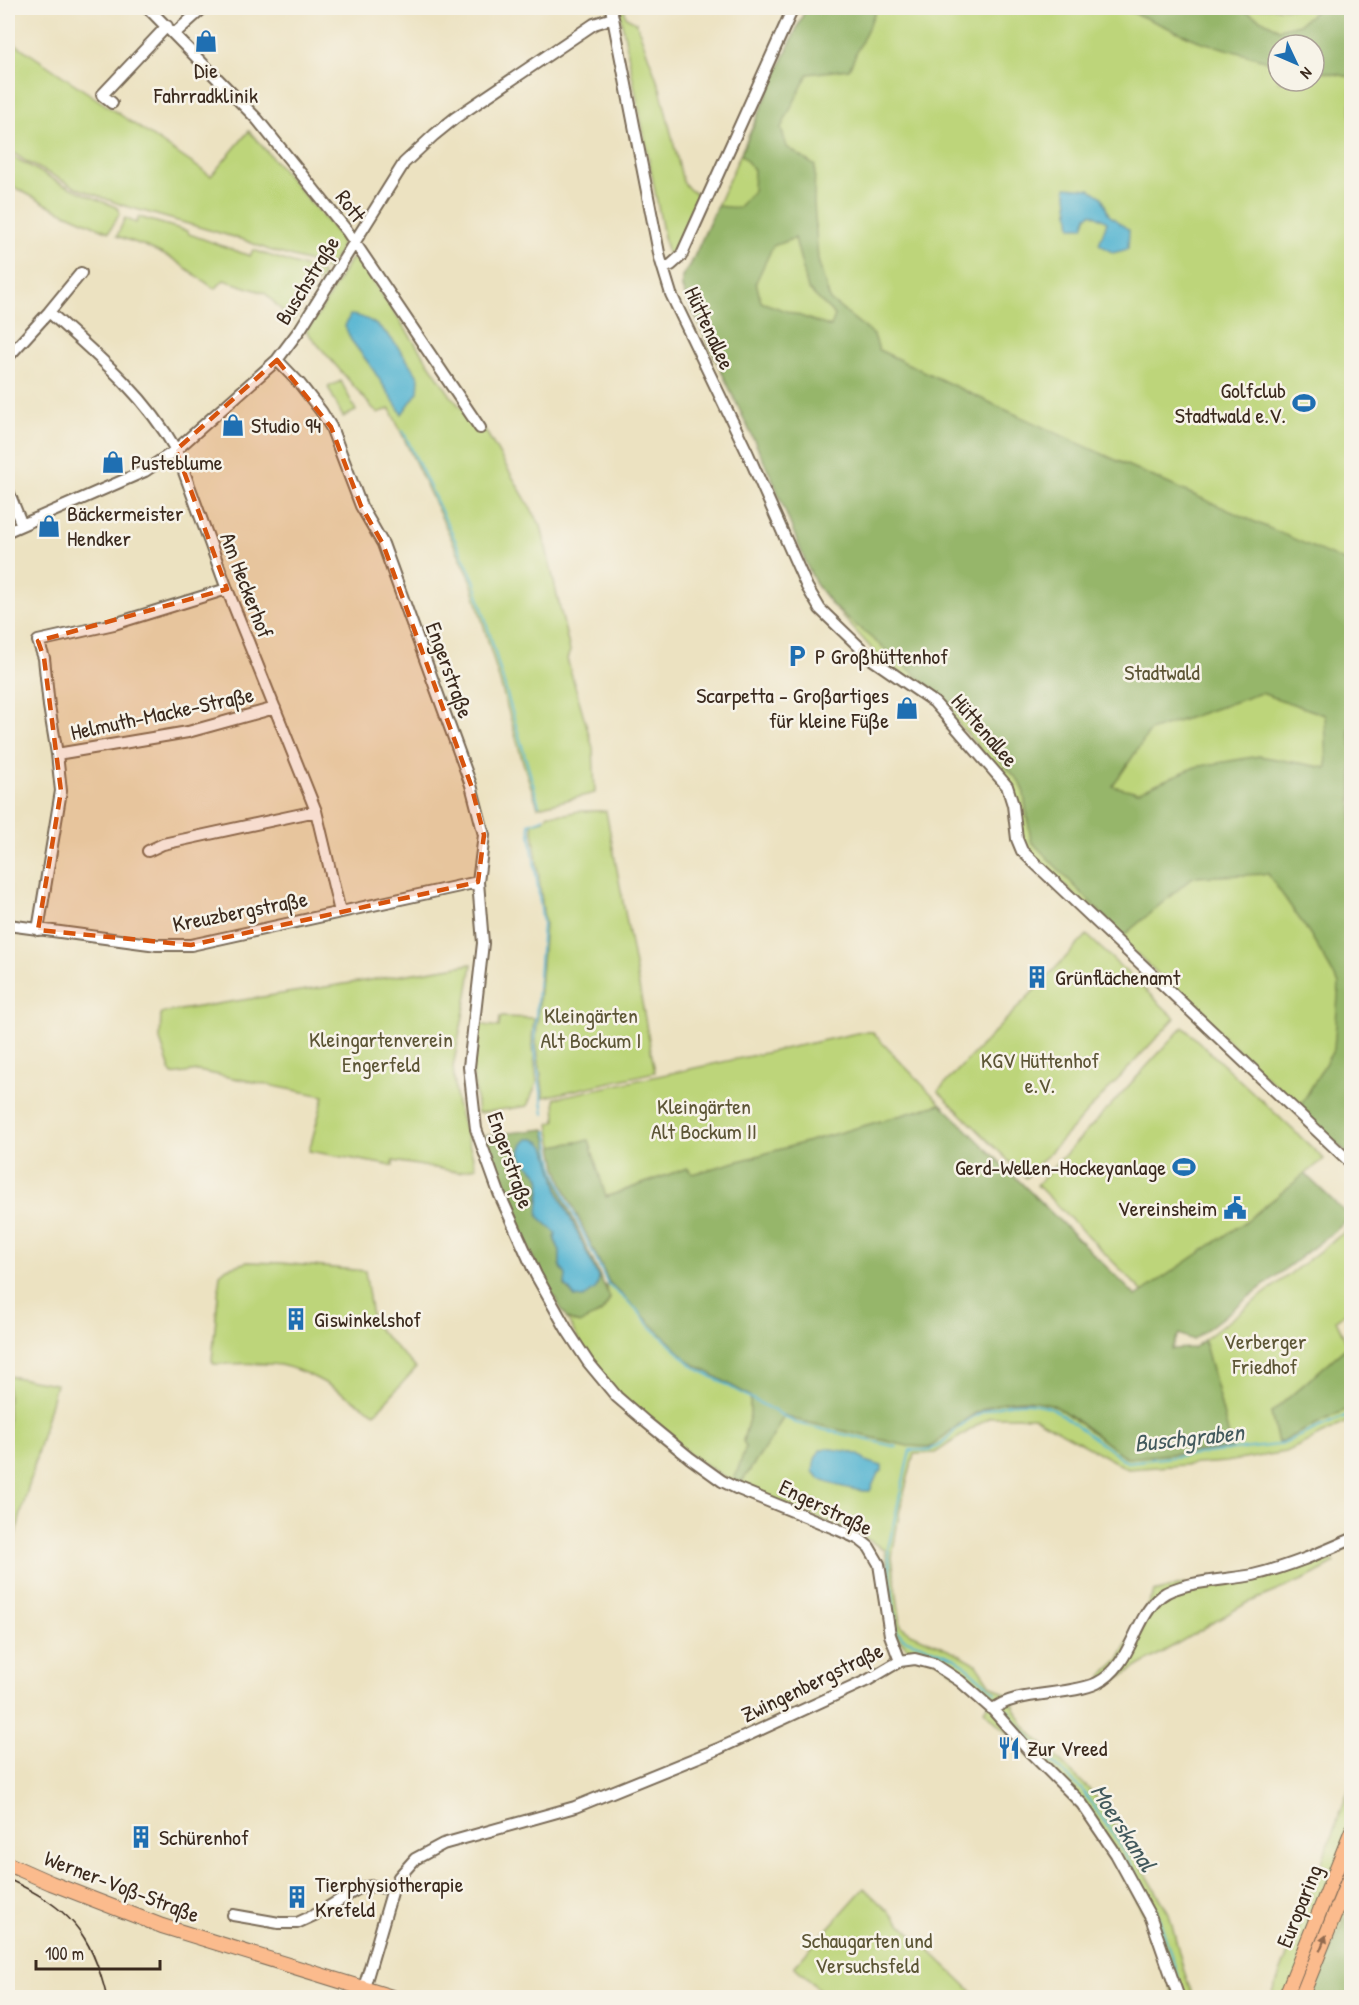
<svg xmlns="http://www.w3.org/2000/svg" width="1359" height="2005" viewBox="0 0 1359 2005" font-family="'Patrick Hand',sans-serif">
  <style>
    .green { fill: #bdd57a; stroke: #7c804c; stroke-width: 1.5; fill-rule: evenodd }
    .forest { fill: #96b66a; stroke: #687044; stroke-width: 1.5; fill-rule: evenodd }
    .water { fill: #52b4d1; stroke: #466f78; stroke-width: 1.5 }
    .lines { fill: none; stroke-linecap: round; stroke-linejoin: round }
    .stream { stroke: #52b4d1; stroke-width: 2 }
    .minor-casing { stroke: #796a57; stroke-width: 14 }
    .major-casing { stroke: #796a57; stroke-width: 16 }
    .minor { stroke: #fff; stroke-width: 10 }
    .major { stroke: #fbbb8d; stroke-width: 14 }
    .tram { stroke: #3b2a1e; stroke-width: 1.5 }
    .oneway { fill: #916b50 }
    .marked { fill: #d7540e; fill-opacity: 0.2; stroke: #d7540e; stroke-width: 4.5; stroke-dasharray: 12 8; stroke-linejoin: round }
    .labels { text-anchor: middle; dominant-baseline: central; stroke-width: 5; stroke-linejoin: round; paint-order: stroke }
    .poi-label { font-size: 22px; fill: #3b2a1e; stroke: #f7f3e8; text-anchor: start }
    .street-label { font-size: 22px; fill: #3b2a1e; stroke: #f7f3e8 }
    .park-label { font-size: 22px; fill: #5c5535; stroke: #f7f3e8 }
    .water-label { font-size: 24px; font-style: italic; fill: #435a5d; stroke: #f7f3e8 }
  </style>
  <rect width="100%" height="100%" fill="#f7f3e8"/>
  <filter id="ink" filterUnits="userSpaceOnUse"><feTurbulence type="fractalNoise" baseFrequency=".0167" numOctaves="2"/><feDisplacementMap in="SourceGraphic" scale="12" xChannelSelector="R" yChannelSelector="G"/><feConvolveMatrix kernelMatrix="1 2 1 2 8 2 1 2 1" color-interpolation-filters="sRGB"/></filter>
  <filter id="wash" filterUnits="userSpaceOnUse"><feTurbulence type="fractalNoise" baseFrequency=".008" numOctaves="4" result="noise"/><feDisplacementMap in="SourceGraphic" scale="24" xChannelSelector="R" yChannelSelector="G"/><feGaussianBlur stdDeviation="1.35" result="paint"/><feColorMatrix in="noise" values="0 0 0 0 0 0 0 0 0 0 0 0 0 0 0 0 0 1.4 0 .05"/><feComposite in="paint" operator="in"/></filter>
  <g filter="url(#wash)">
    <rect width="100%" height="100%" fill="#ece2c1"/>
    <path class="green" d="M619,8H624L626,17L636,22L660,88L683,182L690,190L704,198L676,256H672L667,252Z
      M806,8H1351V1157L1021,844L1017,799L1012,786L934,695L883,661L833,606L817,585L808,568L772,478L682,288V276L690,266ZM1278,45H1314V81H1278Z
      M8,39L211,176L249,131L342,239C342,251 333,260 327,270L317,264L269,250L244,240L122,205L75,187L27,162L8,149Z
      M8,154L60,183L118,208L120,213L109,232L54,208L8,184Z
      M139,217L187,231L189,234L250,256L253,250L322,273V278L312,287L292,321L265,293L224,280L215,289L173,259L145,246L117,236L125,218L136,223Z
      M357,258L451,396L480,430L484,428L541,526L570,651L567,659L593,748L595,793L538,807L525,769L470,578L390,409L377,413L306,331L317,317L350,260ZM384,331L370,365L351,340Z
      M341,381L356,411L343,417L328,387Z
      M579,811H606L655,1072L544,1097L536,1040L545,925L532,823L544,820L548,814H566Z
      M1087,935L1175,1018L1026,1178L938,1091Z
      M472,964L466,1001L453,1067L457,1105L476,1167L459,1172L393,1161V1166L309,1151L324,1096L198,1071L172,1075L160,1040L161,1013Z
      M500,1017L534,1018L532,1039L537,1083L527,1106L478,1113L472,1066L476,1024L499,1027Z
      M1183,1027L1324,1159L1245,1222L1143,1292L1037,1185Z
      M862,1032H872L941,1104L693,1174L687,1168L605,1197L589,1140L553,1146L549,1124L556,1121L555,1098Z
      M1351,1227V1308L1336,1320L1348,1346L1271,1413L1278,1443L1351,1407V1420L1286,1452L1226,1462L1128,1469L1034,1417H990L935,1453L914,1454L900,1509L892,1557L901,1626L911,1633L957,1653L977,1664L991,1685L1009,1696L1024,1726L1094,1794L1142,1867L1169,1913L1183,1968L1193,1997H1174L1149,1923L1107,1847L1086,1815L984,1710L991,1699L937,1660L912,1653L896,1636L885,1550L862,1536L732,1482L690,1455L616,1391L591,1363L567,1319L579,1324C595,1311 598,1323 610,1299L606,1286L609,1282L690,1362L750,1396V1415L743,1441L746,1447L734,1480L741,1483L773,1436L784,1415L793,1419L908,1446L931,1447L963,1421L998,1402L1036,1401L1054,1405L1127,1458L1232,1449L1204,1340Z
      M247,1262L281,1263L365,1271L373,1324L416,1368L375,1413C345,1396 314,1372 280,1365C259,1362 235,1364 214,1364L212,1360L220,1274L227,1268Z
      M8,1376L56,1384L14,1540L8,1538Z
      M1327,1554L1335,1563L1305,1579L1245,1604L1103,1687L1102,1676L1119,1660L1154,1592L1185,1584L1186,1592L1261,1577Z
      M1351,1784V1904L1312,1997L1271,1998Z
      M864,1888L978,1997H827L794,1966Z"/>
    <path class="forest" d="M806,8H877L849,69L808,74L781,128L787,147L815,166L814,202L818,260L830,300L874,335L879,350C1034,425 1193,495 1351,564L1352,724L1349,729L1352,751L1351,1157L1299,1108L1334,1049L1339,984L1310,934L1268,874L1193,877L1123,936L1031,841L1023,788L1018,780L946,700L833,606L817,585L808,568L772,478L682,288V276L690,266L717,206L738,208L753,191L754,170L741,154ZM795,238L808,289L835,315L831,327L761,302L756,282L773,246ZM1261,693L1325,715L1327,768L1259,756L1195,767L1138,792L1113,786L1150,731Z
      M1122,8H1239L1279,29L1299,24L1319,8H1351V77L1314,70V45H1278V64L1199,41Z
      M941,1104L1136,1296L1245,1222L1305,1174L1349,1216L1350,1219L1193,1340L1179,1334L1171,1349L1193,1348L1204,1340L1232,1448L1127,1458C1103,1441 1080,1421 1055,1406C1048,1402 1037,1401 1028,1400C986,1398 961,1422 931,1447L908,1446L793,1419L784,1415L773,1436L741,1483L734,1480L746,1447L743,1441L750,1415V1396L690,1362L609,1282L566,1192L557,1167L553,1146L589,1140L606,1197L687,1168L693,1174Z
      M545,1129L552,1164L564,1199L610,1298C598,1323 595,1311 580,1324L567,1319L535,1263L493,1168L483,1136ZM548,1160L559,1194L599,1279C594,1292 589,1294 575,1297L565,1286L566,1275L560,1266V1250L555,1241L556,1233L544,1221L538,1200L541,1181L539,1175L534,1170Z
      M1348,1346L1351,1354V1407L1278,1443L1271,1413Z
      M1351,1904V1997H1312Z"/>
    <path class="water" d="M1066,187L1090,189L1102,197L1109,215L1129,230L1128,249L1113,253L1099,244L1107,222L1092,213L1087,216L1083,227H1071Z
      M350,315C383,317 402,353 419,378L418,392L402,414L370,365L351,340L345,326Z
      M528,1139H535L541,1142L547,1149L559,1194L599,1279L596,1288L583,1298L575,1297L565,1285L566,1275L560,1266V1251L555,1240L556,1233L539,1217C536,1203 543,1189 540,1178C537,1168 507,1156 528,1139Z
      M826,1448C838,1451 858,1450 866,1461L882,1466V1471L878,1473L870,1491C861,1492 827,1484 820,1479C817,1477 815,1474 813,1471L815,1459L820,1450Z"/>
    <g class="lines">
      <path class="stream" d="M403,431L474,580L539,805
        M543,817V819L529,824L543,924L534,1041L544,1114
        M547,1131L553,1164L565,1196L608,1284L638,1311L650,1326L694,1367L796,1423L897,1447
        M996,1693L956,1658L904,1639L896,1630L888,1549L910,1450C917,1450 928,1451 934,1448C943,1444 952,1433 959,1427C986,1405 1019,1397 1052,1408L1127,1462L1278,1445L1352,1413
        M1009,1710L1013,1720L1050,1760L1082,1790L1115,1837L1156,1909L1180,1983"/>
    </g>
  </g>
  <g filter="url(#ink)">
    <g class="lines">
      <g class="minor-casing">
        <path id="minor" d="M148,8L257,119L347,231L480,428
          M611,8L660,258L671,294L748,454L807,587L820,609L873,660L934,702L1007,786L1013,805L1017,839L1022,851L1352,1164
          M174,34L203,8
          M112,103L102,95L167,26
          M663,268L671,265L681,256L793,8
          M49,312C96,354 145,395 176,450L227,589L316,811L340,912
          M8,357L49,312L81,273
          M277,360L300,384L321,411L331,427L361,506L383,544L471,785L484,835L478,882L483,943L469,1067L476,1129L499,1193L536,1275L567,1330L588,1362L617,1397L646,1422L690,1458L722,1481L736,1488L839,1530L859,1539L869,1547L879,1564L890,1635L900,1661
          M8,491L22,525
          M8,531L145,471L176,450L277,360L301,328L404,163L434,135L455,118L594,24L613,18
          M57,754L188,732L275,708
          M148,851L163,844L316,811
          M8,925L157,945H191L478,882
          M38,930L61,791L57,754L49,706L44,658L38,641L114,624L227,589
          M993,1710C1011,1691 1070,1696 1097,1683C1132,1666 1133,1619 1161,1596C1180,1581 1229,1580 1253,1575C1288,1567 1320,1553 1352,1539
          M233,1915L279,1923H297L319,1913L359,1888L373,1886L393,1889
          M361,1998L393,1889L399,1877L415,1859L443,1844L575,1807L718,1749L868,1680L900,1661L915,1659L934,1664L960,1681L993,1710L1030,1752L1082,1804L1116,1854L1151,1918L1179,1998"/>
      </g>
      <g class="major-casing">
        <path id="major" d="M8,1864L51,1883L162,1926L395,1998
          M1285,1998L1352,1830
          M1301,1998L1352,1871"/>
      </g>
      <use href="#minor" class="minor"/>
      <use href="#major" class="major"/>
      <path class="tram" d="M8,1879C69,1908 91,1931 107,1998"/>
    </g>
    <defs><path id="oneway-solid" d="M-6-.8H1V-3.2L6.5 0L1 3.2V.8H-6Z" transform="scale(1.5)"/></defs>
    <use class="oneway" href="#oneway-solid" transform="translate(1323 1943) rotate(-68)"/>
  </g>
  <path class="marked" d="M277,360L331,427L361,506L383,544L471,785L484,835L478,882L191,945L38,930L61,791L44,658L38,641L227,589L176,450Z"/>
  <defs>
    <g id="shop-bare" transform="scale(1.8)"><path d="M-5-2.5h2.3a2.7 3.5 0 0 1 5.4 0H5L5.5 6h-11ZM-1.5-2.5h3a1.5 2.3 0 0 0-3 0Z" fill="#1f6fb2" stroke="#f7f3e8" stroke-width="2.5" paint-order="stroke"/></g>
    <g id="stadium-bare" transform="scale(1.8)"><path d="M0-5a6.5 5 0 1 0 0 10a6.5 5 0 1 0 0-10ZM-3.5-1.8h7v3.6h-7Z" fill="#1f6fb2" stroke="#f7f3e8" stroke-width="2.5" paint-order="stroke"/></g>
    <g id="parking-bare" transform="scale(1.8)"><path d="M-3.5-5.5H1a3.5 3.5 0 0 1 0 7H-1V5.5H-3.5ZM-1-3.4V-.6H.8a1.4 1.4 0 0 0 0-2.8Z" fill="#1f6fb2" stroke="#f7f3e8" stroke-width="2.5" paint-order="stroke"/></g>
    <g id="building-bare" transform="scale(1.8)"><path d="M-4-6H4V6H1V3H-1V6H-4ZM-2.5-4.3h1.7v1.8h-1.7ZM.8-4.3h1.7v1.8H.8ZM-2.5-1h1.7V.8h-1.7ZM.8-1h1.7V.8H.8Z" fill="#1f6fb2" stroke="#f7f3e8" stroke-width="2.5" paint-order="stroke"/></g>
    <g id="civic-bare" transform="scale(1.8)"><path d="M-.6-6.5H3V-4.5H.6V-3L4-1V1h2V6H-6V1h2V-1L-.6-3ZM-1.2 2.5V6h2.4V2.5Z" fill="#1f6fb2" stroke="#f7f3e8" stroke-width="2.5" paint-order="stroke"/></g>
    <g id="restaurant-bare" transform="scale(1.8)"><path d="M-5-6h1v4h1v-4h1v4h1v-4h1v5L-1.5 .5V6h-2V.5L-5-1ZM5-6V6H3V1.5H1.5Q1.5-4 5-6Z" fill="#1f6fb2" stroke="#f7f3e8" stroke-width="2.5" paint-order="stroke"/></g>
  </defs>
  <g fill-rule="evenodd">
    <use href="#shop-bare" x="206" y="41"/>
    <use href="#stadium-bare" x="1304" y="403"/>
    <use href="#shop-bare" x="233" y="425"/>
    <use href="#shop-bare" x="113" y="462"/>
    <use href="#shop-bare" x="49" y="526"/>
    <use href="#parking-bare" x="797" y="656"/>
    <use href="#shop-bare" x="907" y="708"/>
    <use href="#building-bare" x="1037" y="977"/>
    <use href="#stadium-bare" x="1184" y="1167"/>
    <use href="#civic-bare" x="1235" y="1208"/>
    <use href="#building-bare" x="296" y="1319"/>
    <use href="#restaurant-bare" x="1009" y="1748"/>
    <use href="#building-bare" x="141" y="1837"/>
    <use href="#building-bare" x="297" y="1897"/>
  </g>
  <g class="labels">
    <g class="poi-label">
      <text x="206" y="70" text-anchor="middle">Die<tspan x="206" dy="25">Fahrradklinik</tspan></text>
      <text x="1286" y="390" text-anchor="end">Golfclub<tspan x="1286" dy="25">Stadtwald e.V.</tspan></text>
      <text x="251" y="425">Studio 94</text>
      <text x="131" y="462">Pusteblume</text>
      <text x="67" y="513">Bäckermeister<tspan x="67" dy="25">Hendker</tspan></text>
      <text x="815" y="656">P Großhüttenhof</text>
      <text x="889" y="695" text-anchor="end">Scarpetta - Großartiges<tspan x="889" dy="25">für kleine Füße</tspan></text>
      <text x="1055" y="977">Grünflächenamt</text>
      <text x="1166" y="1167" text-anchor="end">Gerd-Wellen-Hockeyanlage</text>
      <text x="1217" y="1208" text-anchor="end">Vereinsheim</text>
      <text x="314" y="1319">Giswinkelshof</text>
      <text x="1027" y="1748">Zur Vreed</text>
      <text x="159" y="1837">Schürenhof</text>
      <text x="315" y="1884">Tierphysiotherapie<tspan x="315" dy="25">Krefeld</tspan></text>
    </g>
    <g class="street-label">
      <text transform="translate(351 206) rotate(53)">Rott</text>
      <text transform="translate(307 280) rotate(-58)">Buschstraße</text>
      <text transform="translate(710 328) rotate(65)">Hüttenallee</text>
      <text transform="translate(247 585) rotate(69)">Am Heckerhof</text>
      <text transform="translate(450 670) rotate(70)">Engerstraße</text>
      <text transform="translate(162 713) rotate(-12)">Helmuth-Macke-Straße</text>
      <text transform="translate(985 730) rotate(49)">Hüttenallee</text>
      <text transform="translate(240 911) rotate(-11)">Kreuzbergstraße</text>
      <text transform="translate(511 1160) rotate(71)">Engerstraße</text>
      <text transform="translate(826 1507) rotate(26)">Engerstraße</text>
      <text transform="translate(812 1682) rotate(-26)">Zwingenbergstraße</text>
      <text transform="translate(122 1886) rotate(21)">Werner-Voß-Straße</text>
      <text transform="translate(1299 1906) rotate(-68)">Europaring</text>
    </g>
    <g class="park-label">
      <text x="1162" y="672">Stadtwald</text>
      <text x="591" y="1015">Kleingärten<tspan x="591" dy="25">Alt Bockum I</tspan></text>
      <text x="381" y="1039">Kleingartenverein<tspan x="381" dy="25">Engerfeld</tspan></text>
      <text x="1040" y="1060">KGV Hüttenhof<tspan x="1040" dy="25">e.V.</tspan></text>
      <text x="704" y="1106">Kleingärten<tspan x="704" dy="25">Alt Bockum II</tspan></text>
      <text x="1265" y="1341">Verberger<tspan x="1265" dy="25">Friedhof</tspan></text>
      <text x="867" y="1940">Schaugarten und<tspan x="867" dy="25">Versuchsfeld</tspan></text>
    </g>
    <g class="water-label">
      <text transform="translate(1189 1437) rotate(-6)">Buschgraben</text>
      <text transform="translate(1124 1827) rotate(57)">Moerskanal</text>
    </g>
  </g>
  <rect width="1359" height="2005" fill="none" stroke="#f7f3e8" stroke-width="30"/>
  <g transform="translate(1296 63) rotate(134)"><circle r="28" fill="#f7f3e8" stroke="#aca397" stroke-width="1.5"/>
  <path d="M0-4.5L10 22L0 15L-10 22Z" fill="#1f6fb2"/>
  <text y="-9" font-size="16" font-weight="bold" text-anchor="middle" fill="#3b2a1e">N</text>
  </g>
  <path d="M36 1960v9h124v-9" fill="none" stroke="#3b2a1e" stroke-width="3"/>
  <text x="45" y="1960" font-size="18" fill="#3b2a1e" stroke="#f7f3e8" stroke-width="4.5" paint-order="stroke">100 m</text>
</svg>
